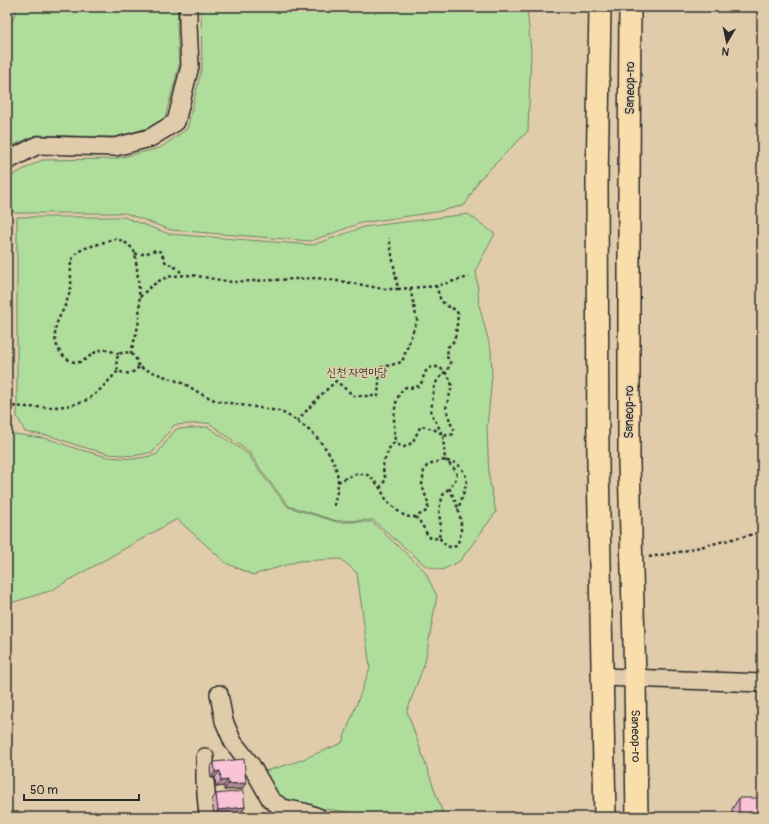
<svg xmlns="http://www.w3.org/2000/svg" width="769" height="824" viewBox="0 0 769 824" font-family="Pangolin,'Poor Story',sans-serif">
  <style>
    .green { fill: #afdd9c; stroke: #6d8464 }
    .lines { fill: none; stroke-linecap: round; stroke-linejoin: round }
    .minor-casing { stroke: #2b2b2b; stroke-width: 20 }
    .major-casing { stroke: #2b2b2b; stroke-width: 24 }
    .path { stroke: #2b2b2b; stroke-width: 2.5; stroke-dasharray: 3 3; stroke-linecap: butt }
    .minor { stroke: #e0ccaa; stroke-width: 17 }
    .major { stroke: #f9ddab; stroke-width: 21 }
    .wall { fill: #d8a8ba; stroke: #2b2b2b }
    .shaded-wall { fill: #b08897; stroke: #2b2b2b }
    .building { fill: #fbc3d8; stroke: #2b2b2b }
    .labels { text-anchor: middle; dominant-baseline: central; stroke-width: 3; stroke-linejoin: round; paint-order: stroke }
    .street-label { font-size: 12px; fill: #2b2b2b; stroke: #e0ccaa }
    .park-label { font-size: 12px; fill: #383d36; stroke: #e0ccaa }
  </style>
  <rect width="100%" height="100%" fill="#e0ccaa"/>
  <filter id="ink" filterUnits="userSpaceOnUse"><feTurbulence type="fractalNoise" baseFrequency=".025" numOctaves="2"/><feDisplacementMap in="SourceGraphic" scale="8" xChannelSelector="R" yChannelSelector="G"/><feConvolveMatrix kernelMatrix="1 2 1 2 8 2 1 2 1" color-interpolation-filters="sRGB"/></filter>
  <g filter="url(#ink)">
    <path class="green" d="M18,7H178L177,25L179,66L165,118L147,128L116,137L36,135L7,148V28L11,23Z
      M201,7H527L531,52L528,131L479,180L465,205L436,212L361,223L311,241L171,230L125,213H16L7,208V178L42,160L114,159L160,148L187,129L202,68Z
      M468,214L495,234L476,269L479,305L491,350L492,376L487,428L489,478L496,512L460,561L442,570L426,566L373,520L337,521L289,506L266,477L249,452L209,423L174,425L153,452L133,456L109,454L79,446L51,436L25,432L17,416V217H124L169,234L313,245L364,227Z
      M208,427L248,454L264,477L288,507L337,522H372L424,570L437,596L425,662L407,711L444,817H383L290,804L274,794L262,772L296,762L342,743L370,668L357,573L341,559L299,561L253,575L226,563L177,519L50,591L7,604V433L49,439L77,449L108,457L134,459L156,455L176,429Z"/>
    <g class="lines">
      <g class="minor-casing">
        <path id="minor" d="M7,161L38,145L115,147L150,138L176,122L190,66L188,25V7
          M603,677L762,683
          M219,694L224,721L233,742L251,765L271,800L283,808L304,812L318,817
          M205,757V781L208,817"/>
      </g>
      <g class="major-casing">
        <g id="major">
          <path d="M600,7L597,181L598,463L605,817"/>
          <path id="s1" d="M630,7L629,180V463L635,679L637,817"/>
        </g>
      </g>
      <path class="path" d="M135,254H144L156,250L161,252L166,263C174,266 178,268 183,275
        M398,289L436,286L469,277
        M140,297L150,287L162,279L172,276L191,275L232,282L317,278L345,282L385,289H398L389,238
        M119,354C114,352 107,349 101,350C88,353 83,370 66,358C55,350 53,335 57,323C59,316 64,310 66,303C68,298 70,292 71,286C72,277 68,264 74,256C81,247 95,246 104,242C107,241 110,240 113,239C122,239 131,245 135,253C136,258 136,264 137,269C139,288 141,306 138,326C136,335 133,344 131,353
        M139,367C132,374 127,375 118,371L116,360L119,354L124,352L131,353L136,359L139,367L185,384L201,394L217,401L279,411C305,422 338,452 338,482C338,490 335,499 334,506
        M7,406C29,407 73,411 91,397C101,390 109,380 118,371
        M297,421L320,396L336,381L354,396H378L380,368L402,362L417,320L410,288
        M447,461L457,463L464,472L467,479L465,488L458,510
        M338,482L350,476L356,474H366L374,480L380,488L387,501L398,511L405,516L410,517H415L425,512L428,508V503L422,485L424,470L427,466L436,462L445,460L443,435L431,413L434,387L437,381L450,366V361L447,357L448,347L453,342L456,334L458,314L456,310L449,307L441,301L436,286
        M380,488L386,479C382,469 382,466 386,456C390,448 388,448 395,442C394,426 391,397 406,387C430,391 417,372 432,367C433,367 439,367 439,367L445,372L450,379L452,386L446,408L451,424L454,429L453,434C445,438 442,433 435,430C430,428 426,427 421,426C417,431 416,439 410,444C408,445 406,446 404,447L398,445L395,442
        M415,517C417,518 419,520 420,522C426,529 427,543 439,537C444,544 447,549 456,546C467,528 458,505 449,488C462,474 457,471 445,460
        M439,537L441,527L440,521L439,509L443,495L449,488
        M649,557L679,552L762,532"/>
      <use href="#minor" class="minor"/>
      <use href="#major" class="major"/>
    </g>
    <path class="wall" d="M214,762L242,789L224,790V786L216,787L215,777L211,778L210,768Z
      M216,794L245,807L241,813L214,816L212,800Z
      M739,798L762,817H732V809Z"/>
    <path class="shaded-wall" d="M220,771L215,777L211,778L215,772Z
      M228,780L224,786L216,787L221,781Z
      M246,783L242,789L224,790L228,784Z
      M245,807L241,813L214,816L218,810Z"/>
    <path class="building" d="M244,759L246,783L228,784V780L221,781L220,771L215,772L214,762Z
      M243,791L245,807L218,810L216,794Z
      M739,798H762V817H739Z
      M7,813L11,817H7Z"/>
  </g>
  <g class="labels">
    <g class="street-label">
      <text transform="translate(630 88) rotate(-90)">Saneop-ro</text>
      <text transform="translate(629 412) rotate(-90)">Saneop-ro</text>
      <text stroke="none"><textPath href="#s1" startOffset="729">Saneop-ro</textPath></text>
    </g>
    <g class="park-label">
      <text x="357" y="372">신천 자연마당</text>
    </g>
  </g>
  <rect width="769" height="824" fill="none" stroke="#e0ccaa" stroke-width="24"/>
  <rect x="12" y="12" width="745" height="800" fill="none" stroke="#2b2b2b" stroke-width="1.5" filter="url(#ink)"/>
  <g transform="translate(727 42) rotate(189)" stroke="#e0ccaa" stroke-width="3" paint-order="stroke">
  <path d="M0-3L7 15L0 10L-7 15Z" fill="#2b2b2b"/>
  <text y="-6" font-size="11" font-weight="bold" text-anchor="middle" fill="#2b2b2b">N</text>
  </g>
  <path d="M24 794v6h115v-6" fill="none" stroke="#2b2b2b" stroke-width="2"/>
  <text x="30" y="794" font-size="12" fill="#2b2b2b" stroke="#e0ccaa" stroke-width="3" paint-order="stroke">50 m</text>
</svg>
